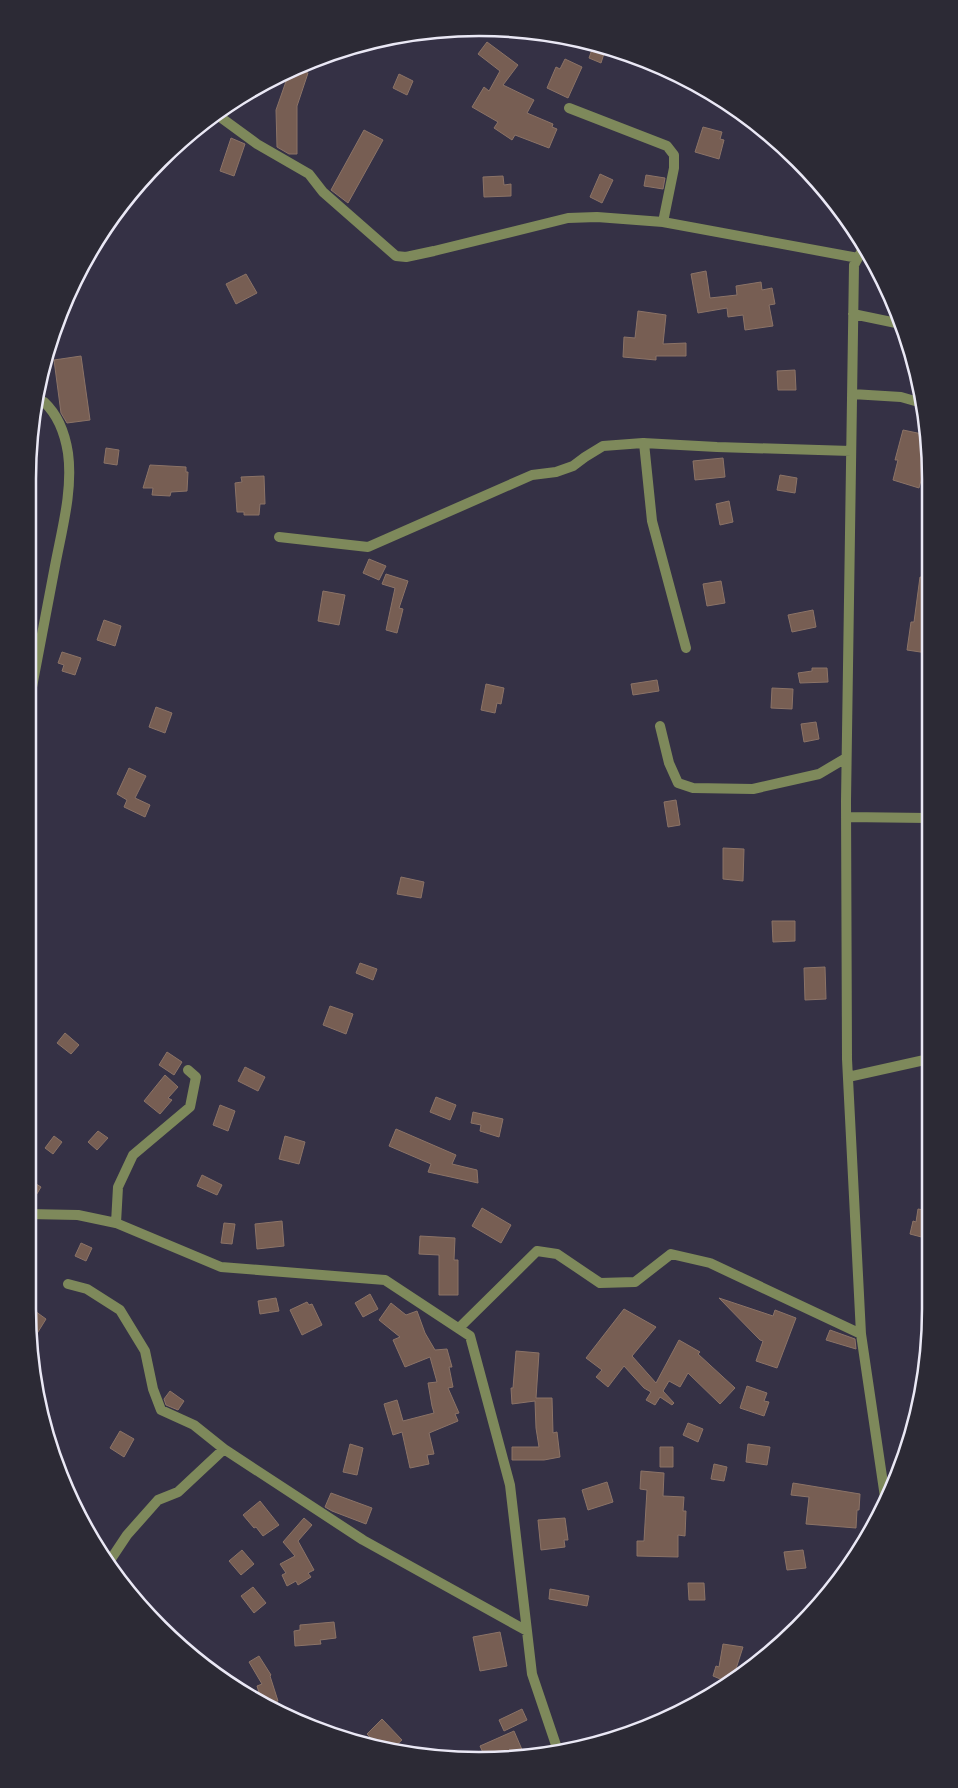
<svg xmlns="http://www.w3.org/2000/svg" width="958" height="1788" viewBox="0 0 958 1788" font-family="Raleway,sans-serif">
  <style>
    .building { fill: #775e53; stroke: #8b7367 }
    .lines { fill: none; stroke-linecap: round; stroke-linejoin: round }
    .street { stroke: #7e895b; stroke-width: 10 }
    .rim { fill: none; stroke: #eae8f5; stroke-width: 2.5 }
  </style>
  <rect width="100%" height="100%" fill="#353145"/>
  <path class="building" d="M487,42L518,65L503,85L534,100L527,113L553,124L552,127L557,129L549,148L515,135L512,140L494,128L498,122L472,107L484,87L489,91L500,71L478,54Z
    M594,44L606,47L601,63L589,58Z
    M565,59L582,67L568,98L547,88L556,67L560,69Z
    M294,68L308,73L297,106V154H289L277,147L276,110L290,70Z
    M399,74L413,81L407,95L393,88Z
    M703,127L722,132L720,139L724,140L719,159L695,152Z
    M364,130L383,140L348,203L331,190Z
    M231,138L245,144L234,176L220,171Z
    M600,174L613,180L602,203L590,197Z
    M646,175L665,178L663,189L644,186Z
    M503,176L504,185L511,184V196L484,197L483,177Z
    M706,271L710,298L737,295L736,286L761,282L762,290L772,288L775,304L769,305L773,326L745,330L743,315L728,317L727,308L698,313L691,274Z
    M246,274L257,293L236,304L226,284Z
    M638,311L666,315L663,344L686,343V356H656V360L623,357L624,337L635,338Z
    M81,356L90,420L67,423L61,413L54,360Z
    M795,370L796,390H778L777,371Z
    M903,430L927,435V458L919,488L893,480L898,460H895Z
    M106,448L119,450L117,465L104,463Z
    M723,458L725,477L695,480L693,461Z
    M150,465L186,467V472H188L187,491L171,492L170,496L152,495L153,488H143Z
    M780,475L797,478L795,493L777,490Z
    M264,476L265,504H260L259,515H244V512H237L235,483L242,482L241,477Z
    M729,501L733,522L720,525L716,504Z
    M369,559L386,566L379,580L363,573Z
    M386,574L408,581L399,608L403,609L397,633L386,630L395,588L382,584Z
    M920,577L927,578V653L907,650L911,622H914Z
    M721,581L725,603L707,606L703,584Z
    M323,591L345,595L339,625L318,621Z
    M813,610L816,627L792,632L788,615Z
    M104,620L121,626L115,646L97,640Z
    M62,652L81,658L75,675L62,671L64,665L58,663Z
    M812,668H827L828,682L800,683L798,673L812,671Z
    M657,680L659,691L633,695L631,684Z
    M486,684L504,688L501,704L497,703L495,713L481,710Z
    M772,688L793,689L792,709L771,708Z
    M156,707L172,713L165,733L149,727Z
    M816,722L819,739L804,742L801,724Z
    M129,768L146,776L135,798L150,805L145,817L124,807L127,800L117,794Z
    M676,800L680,825L668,827L664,802Z
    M723,848L744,849L743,881L723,879Z
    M401,877L424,882L421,898L397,894Z
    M772,921H795V941L773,942Z
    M360,963L377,969L373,980L356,973Z
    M825,967L826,999L805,1000L804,968Z
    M330,1006L353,1014L346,1034L323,1025Z
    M65,1033L79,1045L71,1054L57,1043Z
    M167,1052L182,1062L174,1075L159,1065Z
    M245,1067L265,1077L258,1091L238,1081Z
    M165,1075L178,1087L168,1098L172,1100L160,1114L144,1101Z
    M436,1097L456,1105L450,1120L430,1112Z
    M220,1105L235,1111L228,1131L213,1125Z
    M473,1112L503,1119L499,1137L480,1131L481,1125L471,1123Z
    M396,1129L456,1155L452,1164L477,1170L478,1183L428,1172L431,1164L389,1146Z
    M98,1131L108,1138L97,1150L88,1142Z
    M54,1136L62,1142L53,1154L45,1148Z
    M285,1136L305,1142L299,1164L279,1159Z
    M202,1175L222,1185L217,1195L197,1186Z
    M28,1179L41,1187L35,1197L28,1192Z
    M482,1208L511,1225L501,1243L472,1226Z
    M918,1209L929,1211V1239L910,1234L913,1221L916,1222Z
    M282,1221L284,1246L257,1249L255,1224Z
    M224,1223L235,1224L232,1244L221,1243Z
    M420,1236L455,1238L454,1260H458V1295H439V1255L419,1254Z
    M81,1243L92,1248L86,1261L75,1256Z
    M370,1294L378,1309L363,1317L355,1303Z
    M276,1298L279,1311L260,1314L258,1301Z
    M719,1298L773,1316L775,1310L796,1318L777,1368L756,1361L763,1341L760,1340Z
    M307,1302L309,1305L312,1304L322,1325L302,1335L290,1310Z
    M391,1303L406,1315L417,1311L425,1333L435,1350L447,1349L452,1367H449L453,1387L448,1388L459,1413L455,1414L458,1421L429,1433L434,1454L427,1455L429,1464L410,1468L402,1432L393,1435L384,1404L397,1400L403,1421L434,1413L432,1406L428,1383L437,1382L430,1357L405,1367L393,1340L400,1337L379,1320Z
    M28,1306L46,1319L33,1340L28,1309Z
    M624,1309L656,1327L632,1356L656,1383L679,1340L700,1352L698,1354L735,1388L720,1404L688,1373L680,1387L669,1381L663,1391L674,1403L672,1405L660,1397L655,1405L646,1400L651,1392L644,1388L624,1366L608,1387L596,1377L602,1370L586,1358Z
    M830,1330L855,1339L856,1349L826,1340Z
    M516,1351L539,1353L536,1398H552L553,1433L557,1432L560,1457L544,1460H512V1447H539L536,1428L535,1401L512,1404L511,1388H513Z
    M747,1386L767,1393L764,1401L769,1402L764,1416L740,1408Z
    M170,1391L184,1401L178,1410L166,1405L164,1399Z
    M688,1423L703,1429L698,1442L683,1435Z
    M120,1431L134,1439L124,1457L110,1448Z
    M350,1444L363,1448L357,1475L343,1472Z
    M748,1444L770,1447L767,1465L746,1462Z
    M660,1447H673V1467H660Z
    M714,1464L727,1467L724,1481L711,1479Z
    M641,1471L664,1473L663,1496L684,1497L683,1511H686L685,1536L678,1535V1557L637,1556V1541H644L647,1490L640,1489Z
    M607,1482L613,1502L588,1510L582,1490Z
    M793,1483L860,1494L859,1510H857L856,1528L806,1524L809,1497L791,1495Z
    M331,1493L372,1508L366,1524L332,1511L325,1507Z
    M260,1501L279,1525L263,1536L256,1527L254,1528L243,1515Z
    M304,1518L312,1525L298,1541L314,1570L308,1573L311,1577L298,1585L296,1581L287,1586L282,1575L286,1573L280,1564L295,1556L283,1542Z
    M565,1518L568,1540H564L565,1547L541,1550L538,1520Z
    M242,1550L254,1564L241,1575L229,1561Z
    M803,1550L806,1568L787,1570L784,1552Z
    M688,1583H704L705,1600H689Z
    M253,1587L266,1603L254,1613L241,1596Z
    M550,1589L589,1596L587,1606L549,1599Z
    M334,1622L336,1638L320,1640L321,1644L295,1646L294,1631L300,1630V1625Z
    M500,1632L507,1666L480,1671L473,1637Z
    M723,1644L743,1647L734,1675L725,1681L713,1676L716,1666L719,1667Z
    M259,1656L271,1675L270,1676L278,1701L274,1703H270L261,1699L257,1686L262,1684L249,1662Z
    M522,1709L527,1720L504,1731L499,1720Z
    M382,1719L402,1740L393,1748L371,1746L375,1742L367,1734Z
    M514,1731L523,1752L506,1759L485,1757L480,1746Z"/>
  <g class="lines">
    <path class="street" d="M569,108L667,146L674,155V168L663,222
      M216,114L257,144L309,174L323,192L396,256L406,257L434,251L568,218L597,217L663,222L858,258
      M864,247L854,265L846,801L847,1059L861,1334L885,1497
      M853,314L901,324
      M852,394L901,397L922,403
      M644,443L652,521L686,648
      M279,537L368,547L532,475L556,472L573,466L585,457L603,446L643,443L717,447L851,451
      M28,708C37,660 46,613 55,566C62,529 73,490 68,453C65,434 58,415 44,402
      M660,726L669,763L678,783L693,788L753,789L819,774L846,758
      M846,817L928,818
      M848,1077L929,1059
      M28,1214L78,1215L116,1223L221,1267L385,1280L470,1336L510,1485L532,1674L557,1748
      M116,1223L118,1187L133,1155L190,1107L196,1077L188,1070
      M68,1284L87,1289L120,1310L145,1351L153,1389L161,1410L194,1425L224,1449
      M459,1328L537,1251L557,1254L600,1283L635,1282L671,1254L710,1263L861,1334
      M109,1562L127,1535L158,1500L178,1492L224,1449L363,1540L527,1631"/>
  </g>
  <path d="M0 0H958V1788H0ZM479 36H479A443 443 0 0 1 922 479V1309A443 443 0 0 1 479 1752H479A443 443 0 0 1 36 1309V479A443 443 0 0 1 479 36Z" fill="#2c2a35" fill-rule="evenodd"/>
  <path class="rim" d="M479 36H479A443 443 0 0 1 922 479V1309A443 443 0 0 1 479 1752H479A443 443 0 0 1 36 1309V479A443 443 0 0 1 479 36Z"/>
</svg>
